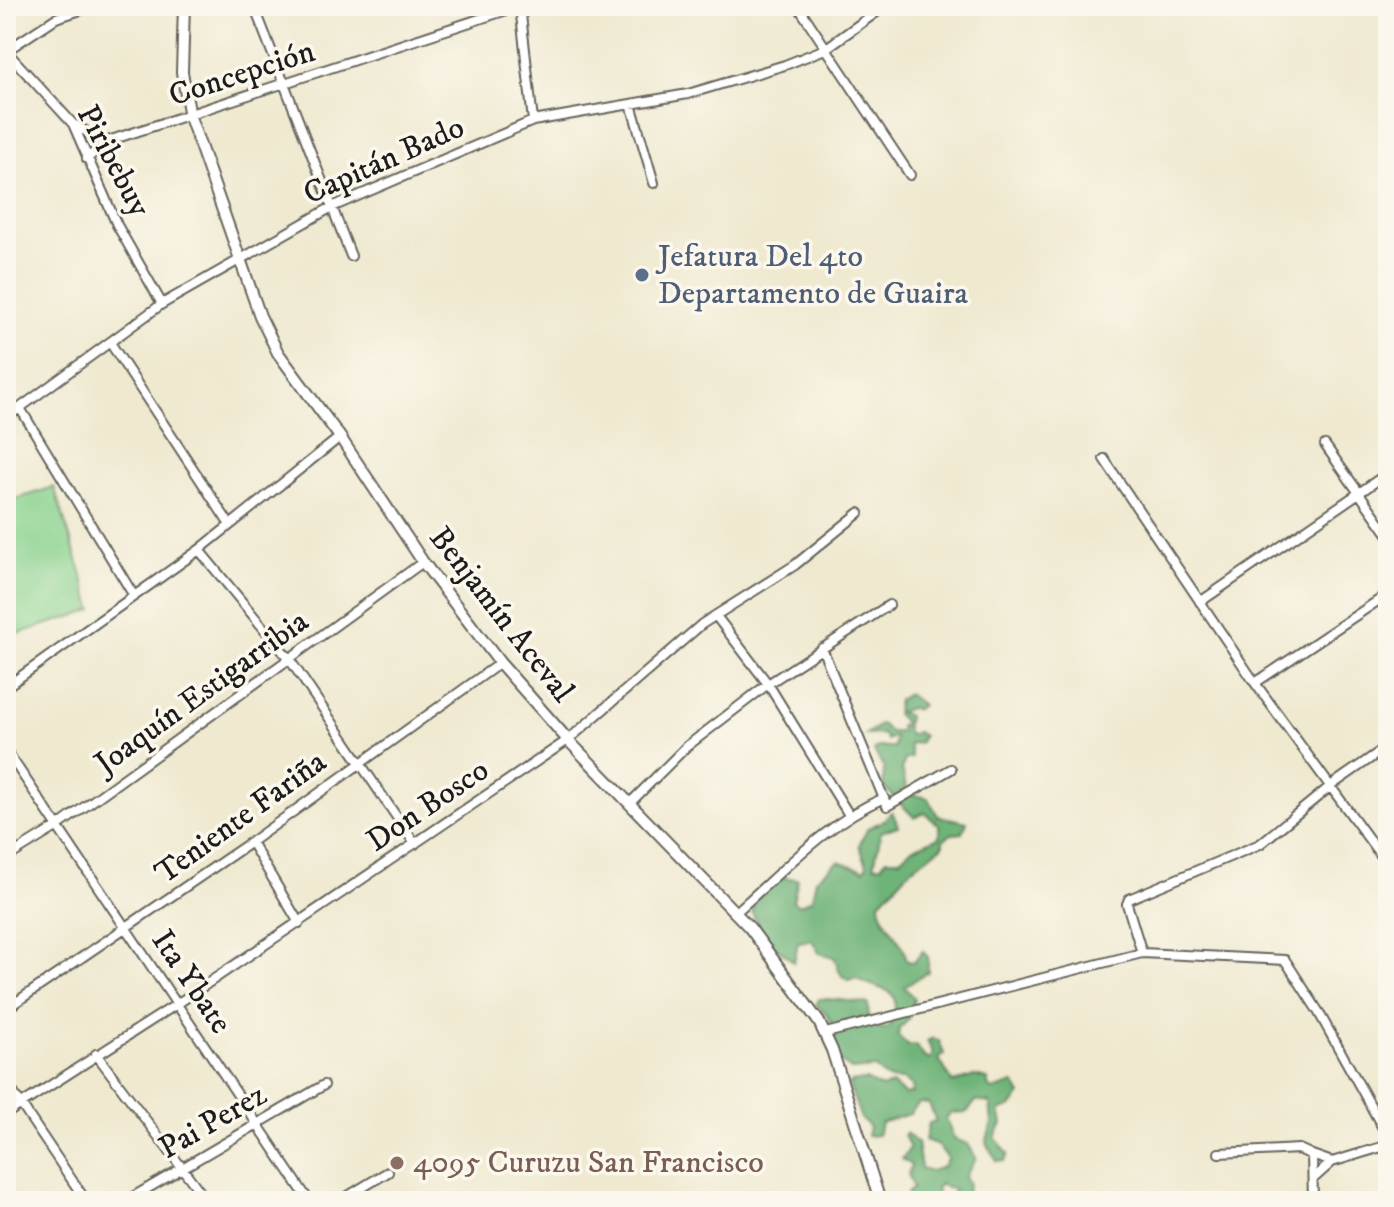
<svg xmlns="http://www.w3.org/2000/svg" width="1394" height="1207" viewBox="0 0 1394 1207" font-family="'IM FELL DW Pica',serif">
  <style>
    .green { fill: #88d18d; stroke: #527654; stroke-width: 2 }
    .forest { fill: #6eb378; stroke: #45684a; stroke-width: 2 }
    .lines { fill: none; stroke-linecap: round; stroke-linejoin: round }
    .minor-casing { stroke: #66645b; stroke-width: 12 }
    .tertiary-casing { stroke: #66645b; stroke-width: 14 }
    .minor { stroke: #fff; stroke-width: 8 }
    .tertiary { stroke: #fff; stroke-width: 10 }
    .service-dot { fill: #5c6f8a; stroke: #fbf7ec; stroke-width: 3 }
    .education-dot { fill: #8d6e63; stroke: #fbf7ec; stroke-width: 3 }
    .labels { text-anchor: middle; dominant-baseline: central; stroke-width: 7; stroke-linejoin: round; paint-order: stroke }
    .street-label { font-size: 32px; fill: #1c1c1c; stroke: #fbf7ec }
    .service-label { font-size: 32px; fill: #4e5e75; stroke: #fbf7ec; text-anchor: start }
    .education-label { font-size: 32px; fill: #785e54; stroke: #fbf7ec; text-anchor: start }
  </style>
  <rect width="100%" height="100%" fill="#fbf7ec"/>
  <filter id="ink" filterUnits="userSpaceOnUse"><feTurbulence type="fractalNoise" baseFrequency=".0125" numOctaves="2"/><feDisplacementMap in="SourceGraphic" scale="16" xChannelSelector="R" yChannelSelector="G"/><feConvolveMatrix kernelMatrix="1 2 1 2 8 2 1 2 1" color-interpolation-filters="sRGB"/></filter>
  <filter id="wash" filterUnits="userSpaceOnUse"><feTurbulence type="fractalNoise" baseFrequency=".006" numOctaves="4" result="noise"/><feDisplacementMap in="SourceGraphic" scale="32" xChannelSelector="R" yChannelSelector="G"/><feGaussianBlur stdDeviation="1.8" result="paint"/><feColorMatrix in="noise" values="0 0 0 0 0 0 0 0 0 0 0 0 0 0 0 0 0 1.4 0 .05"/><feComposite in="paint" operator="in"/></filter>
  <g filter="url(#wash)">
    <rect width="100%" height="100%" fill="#efe9d0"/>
    <path class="green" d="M54,487L93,610L7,637L6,502Z"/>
    <path class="forest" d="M908,694L922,705L916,710L910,708L899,712L908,716L906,730L910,735L917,732L923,736L920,742L909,744L912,758L905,759L902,768L907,793L928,798L938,816L967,822L963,833L952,834L943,840V846L911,869L880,902C880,924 903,937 907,961L914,962L923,951L928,957V972L904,987L914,998L909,1019L899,1029L898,1036L909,1046L916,1045L924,1057L930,1060L933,1053L927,1041L933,1038L939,1041L944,1054L939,1059L953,1083L974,1076L988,1079V1086L993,1090L1014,1083L1021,1095L1012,1106L999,1111L1002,1124L995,1137L1008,1154L1005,1161H997L986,1143L992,1123L990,1103L976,1101L967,1112L951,1113L946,1118L954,1139L968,1144L976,1158L965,1177L969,1183L967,1193L974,1201H953V1190L940,1184L936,1189L940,1201L911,1200L907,1193L913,1188L908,1174L911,1165L902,1159L910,1148L904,1135L906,1133L917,1143L921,1168L931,1171L943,1167L948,1158L936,1144L925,1140L929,1123L936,1121L929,1104L919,1103L910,1114L881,1123L878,1135L867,1136L869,1126L861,1119L849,1085L851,1082L866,1080L882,1088L892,1084L905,1095L912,1093V1086L903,1080L888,1079L875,1068L851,1070L840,1061L829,1034L834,1028L827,1014L816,1005L819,999C826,998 862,1002 868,1004L869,1025L883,1029L890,1026C905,983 885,995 856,978L848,980C837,973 839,969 834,957L819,953L812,940L798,942L794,962L766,939L752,913L756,898L781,873L786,878L798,879L793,901L799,905L812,899L816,879L838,861L864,870L867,865L859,845L868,828L885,820L892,811L898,826L881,832L874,866L882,865L886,859H900L911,849L939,837V825L925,813L914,817L883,786L884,768L874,751L878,747H894L895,736L887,740L883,734L865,735L881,724L890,732H901L900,726L905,723L896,714L898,700Z"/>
  </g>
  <g filter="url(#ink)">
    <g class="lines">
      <g class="minor-casing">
        <path id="minor" d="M93,6L56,18L6,51L73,124L117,225L162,304
          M254,6L351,256
          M520,6L533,121
          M798,6L910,175
          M631,104L654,183
          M73,124L105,142L519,6
          M87,159L105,142
          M111,344L230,525
          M20,408L134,596
          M6,418L162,304L332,207L533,121L688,94L785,65L825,49L885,6
          M1325,445L1388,534
          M1104,459L1255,683L1387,864
          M199,550L290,660L415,844
          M1381,598L1388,610
          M1200,602L1388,473
          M716,616L768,684L849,815
          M822,648L887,806L951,769
          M1255,683L1388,594
          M6,687L199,550L340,437
          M6,750L309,1201
          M629,804L686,747L768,684L889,605
          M251,842L299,923
          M6,858L58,826L423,562
          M736,912C782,872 827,822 884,798
          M1142,953L1127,904L1129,899L1260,844L1332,785L1388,746
          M6,1009L251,842L500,663
          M826,1033L1142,953L1285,960L1318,1011L1388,1137
          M96,1054L207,1201
          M6,1082L86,1201
          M6,1114L177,1004L568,740L702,624L795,565L859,513
          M1219,1153L1299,1149L1312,1155
          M1313,1179L1332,1162
          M126,1201L324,1085
          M340,1201L388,1172
          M1313,1201L1312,1155L1332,1162L1388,1145"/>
      </g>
      <g class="tertiary-casing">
        <path id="tertiary" d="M184,6L182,72L190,117L260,316L278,353L340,437L423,562L500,663L568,740L750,928L819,1022L832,1050L880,1201"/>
      </g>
      <use href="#minor" class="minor"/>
      <use href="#tertiary" class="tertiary"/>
    </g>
  </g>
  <circle class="service-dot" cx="642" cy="275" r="8"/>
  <circle class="education-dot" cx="397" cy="1163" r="8"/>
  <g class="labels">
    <g class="street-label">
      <text transform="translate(242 74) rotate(-18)">Concepción</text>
      <text transform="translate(113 161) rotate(62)">Piribebuy</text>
      <text transform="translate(384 161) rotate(-24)">Capitán Bado</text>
      <text transform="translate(501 615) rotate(52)">Benjamín Aceval</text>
      <text transform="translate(202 693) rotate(-36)">Joaquín Estigarribia</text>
      <text transform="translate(428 806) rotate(-34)">Don Bosco</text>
      <text transform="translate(241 818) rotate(-36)">Teniente Fariña</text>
      <text transform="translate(191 982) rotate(56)">Ita Ybate</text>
      <text transform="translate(213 1122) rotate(-30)">Pai Perez</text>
    </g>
    <g class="service-label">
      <text x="658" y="257">Jefatura Del 4to<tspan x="658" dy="37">Departamento de Guaira</tspan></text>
    </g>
    <g class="education-label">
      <text x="413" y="1163">4095 Curuzu San Francisco</text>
    </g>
  </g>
  <rect width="1394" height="1207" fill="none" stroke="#fbf7ec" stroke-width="32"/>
</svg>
